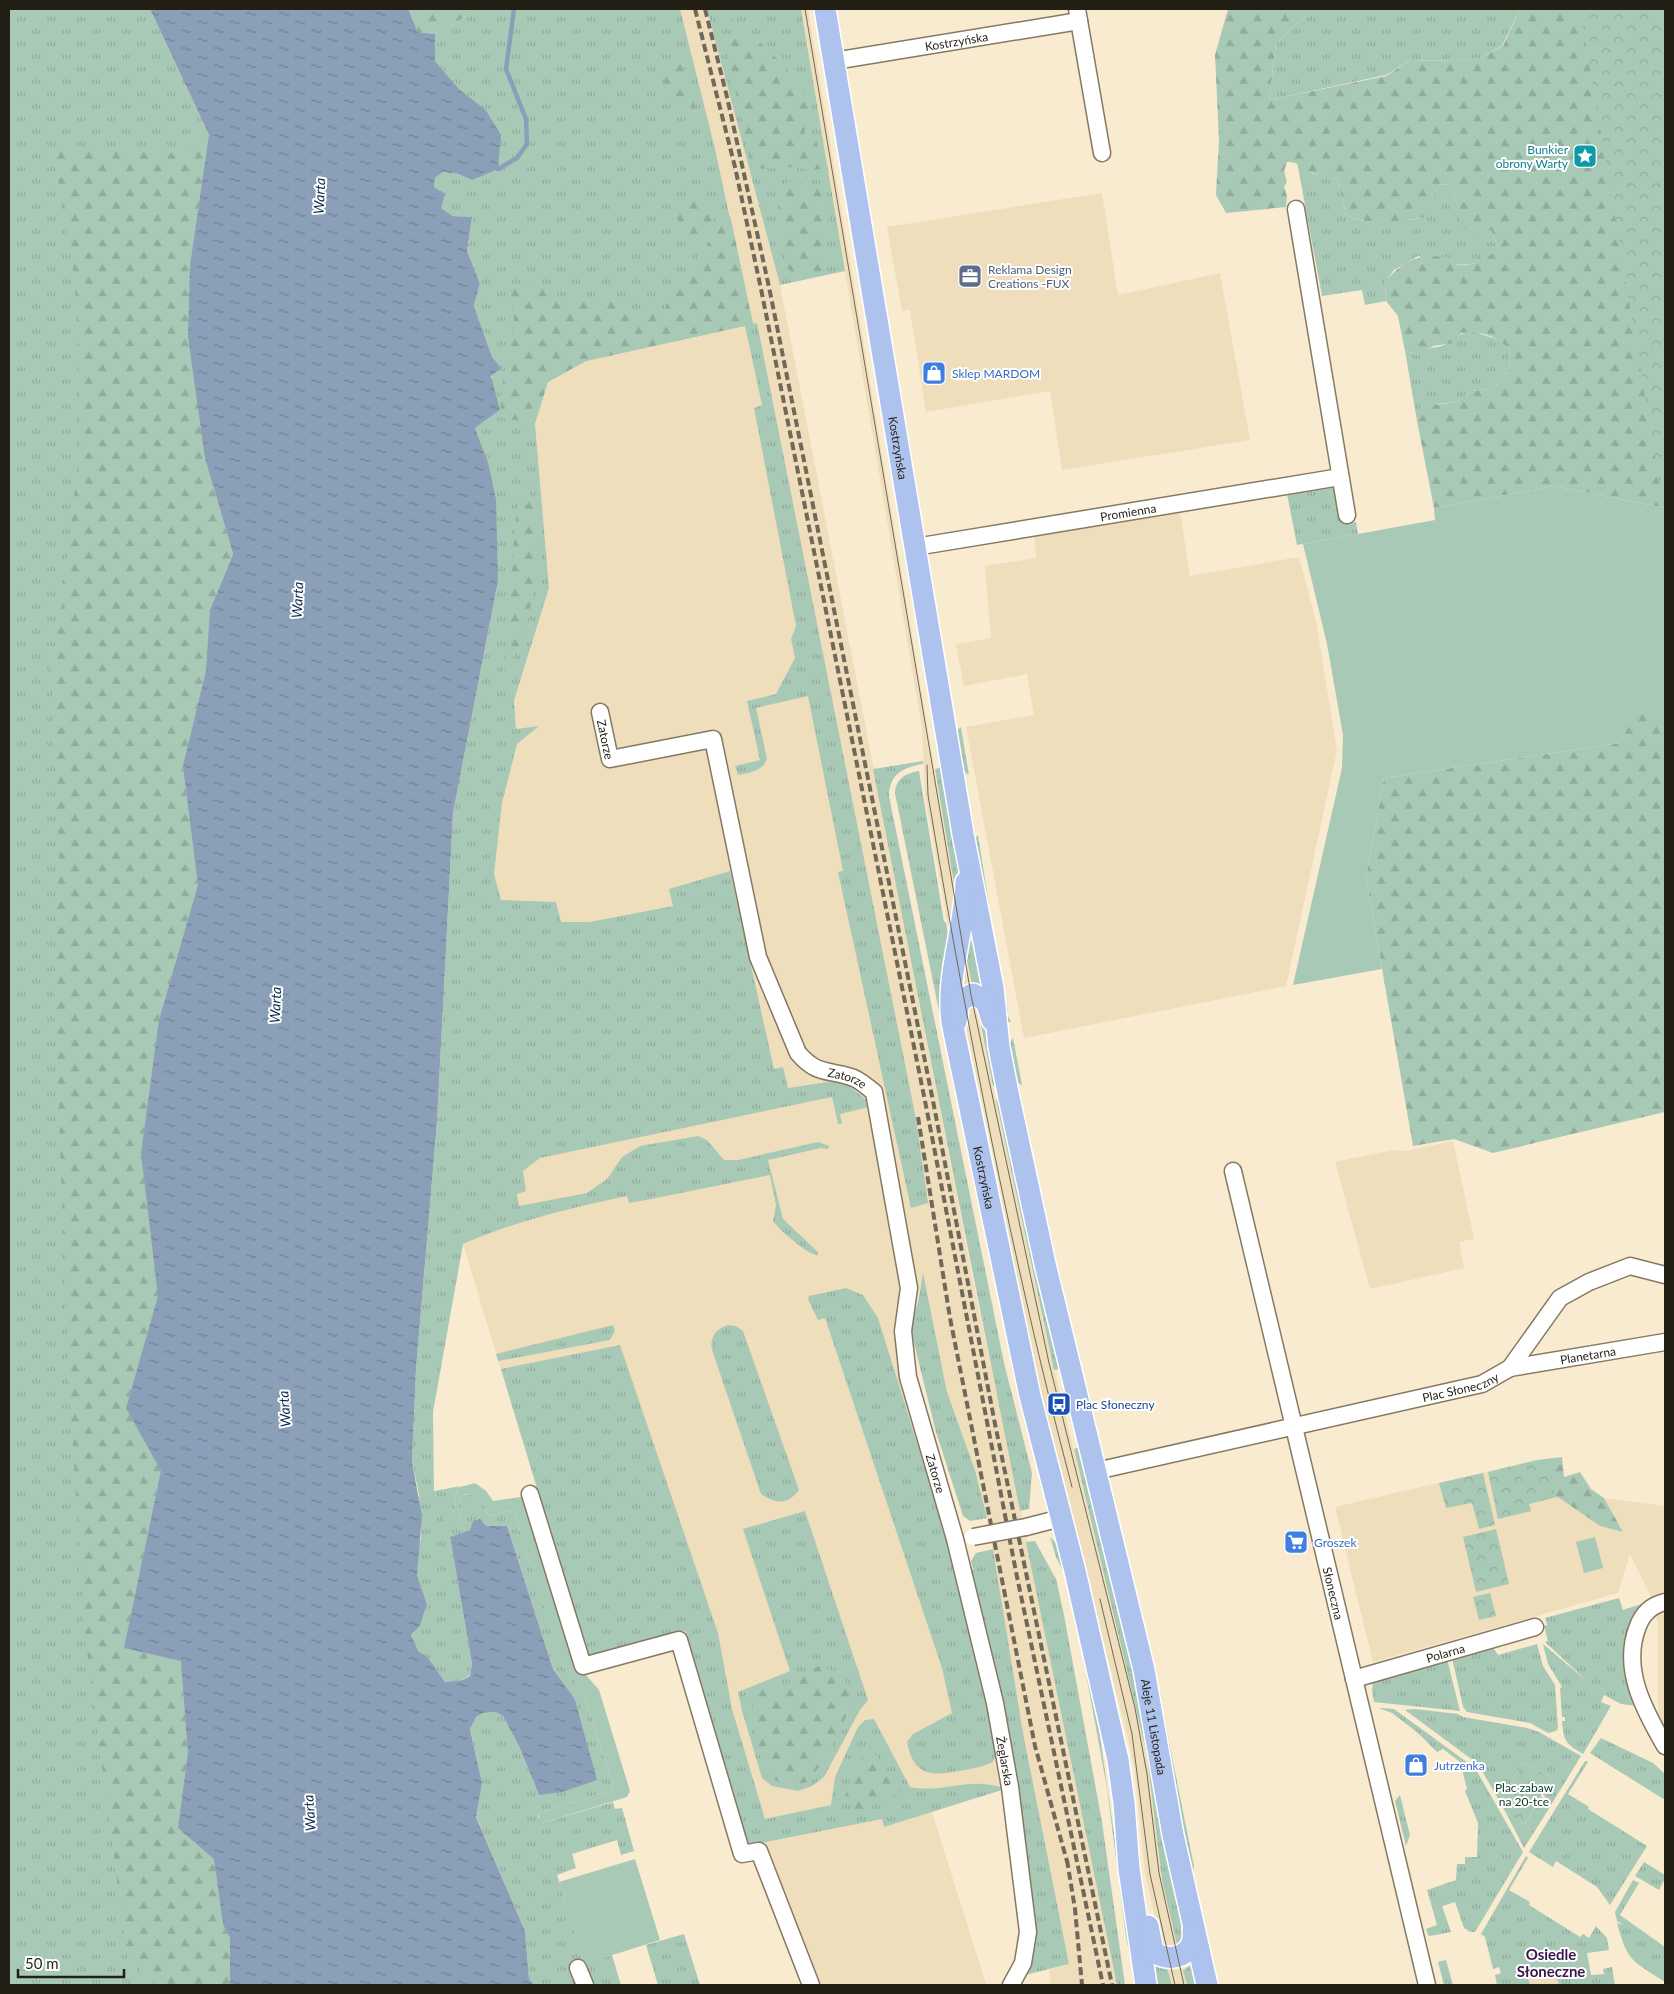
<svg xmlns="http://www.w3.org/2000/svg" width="1674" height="1994" viewBox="0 0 1674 1994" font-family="Lato,sans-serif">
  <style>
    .built { fill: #efdebc }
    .grass { fill: url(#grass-tufts) }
    .forest { fill: url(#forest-firs) }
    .park { fill: url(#park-crowns) }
    .garden { fill: #a9c9b7 }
    .water { fill: url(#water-ripples) }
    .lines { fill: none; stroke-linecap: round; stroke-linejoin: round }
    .stream { stroke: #8b9fb8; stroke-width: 4.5 }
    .minor-casing { stroke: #857961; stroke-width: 19 }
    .major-casing { stroke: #fff; stroke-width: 24 }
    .minor { stroke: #fff; stroke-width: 16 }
    .major { stroke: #adc2ed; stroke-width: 21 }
    .tram { stroke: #706858; stroke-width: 1 }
    .rail { stroke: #706858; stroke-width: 4; stroke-dasharray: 8 4; stroke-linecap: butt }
    .minor-bridge-casing { stroke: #857961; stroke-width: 19; stroke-linecap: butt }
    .minor-bridge { stroke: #fff; stroke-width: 16 }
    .labels { text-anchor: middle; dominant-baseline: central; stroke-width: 4; stroke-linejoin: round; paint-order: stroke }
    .street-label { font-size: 12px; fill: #241f15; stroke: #fff }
    .culture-label { font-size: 12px; fill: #0d838f; stroke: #fff; text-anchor: end }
    .service-label { font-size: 12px; fill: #4e5e75; stroke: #fff; text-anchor: start }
    .shop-label { font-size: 12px; fill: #366cbe; stroke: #fff; text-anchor: start }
    .transit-label { font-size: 12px; fill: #164399; stroke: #fff; text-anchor: start }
    .park-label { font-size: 12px; fill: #0b3724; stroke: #fff }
    .water-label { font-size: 14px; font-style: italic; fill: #0b2a4d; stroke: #fff }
    .quarter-label { font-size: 15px; font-weight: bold; fill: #3a164c; stroke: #fff }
  </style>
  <defs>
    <pattern id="grass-tufts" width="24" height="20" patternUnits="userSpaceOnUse" patternTransform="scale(1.25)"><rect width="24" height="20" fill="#a9c9b7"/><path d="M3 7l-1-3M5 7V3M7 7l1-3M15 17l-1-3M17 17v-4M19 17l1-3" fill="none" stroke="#91ac9c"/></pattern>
    <pattern id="forest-firs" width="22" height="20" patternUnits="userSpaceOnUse" patternTransform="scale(1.25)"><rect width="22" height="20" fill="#a9c9b7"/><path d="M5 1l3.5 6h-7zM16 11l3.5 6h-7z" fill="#91ac9c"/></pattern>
    <pattern id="park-crowns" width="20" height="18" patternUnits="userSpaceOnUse" patternTransform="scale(1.25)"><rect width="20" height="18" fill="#a9c9b7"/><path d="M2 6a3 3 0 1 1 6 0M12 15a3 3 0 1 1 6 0" fill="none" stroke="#91ac9c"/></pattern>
    <pattern id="water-ripples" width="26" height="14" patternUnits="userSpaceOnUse" patternTransform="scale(1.25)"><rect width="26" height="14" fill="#8b9fb8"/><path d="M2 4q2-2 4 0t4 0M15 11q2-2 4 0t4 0" fill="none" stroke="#718194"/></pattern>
  </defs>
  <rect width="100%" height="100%" fill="#f9ebd0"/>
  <path class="built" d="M680,9H707L780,285L975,1291L1089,1836L1117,1985H1051L1049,1970L1069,1964L1023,1733L987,1518L975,1470L947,1392L923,1275L910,1327L906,1415L1005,1789L930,1806L986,1984L816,1985L761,1843L745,1846L685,1631L588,1657L463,1244L493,1230L487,791L549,588L535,423L548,382L586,361L745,326L730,215Z
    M801,9H808L966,960L1045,1331L1147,1755L1162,1880L1187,1985H1172L1162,1947L1145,1874L1135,1773L1129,1743L1033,1361L1007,1237L1009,1236L997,1173L965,1023L925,795L922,729Z
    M1102,193L1118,295L1220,273L1250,440L1062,470L1050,391L926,412L910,310L902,311L887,227Z
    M1180,511L1190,576L1299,557L1316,621L1337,750L1286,986L1024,1038L966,727L1034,715L1027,674L964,686L956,644L991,638L985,566L1036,558L1034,535Z
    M1453,1141L1474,1239L1459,1242L1464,1268L1370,1289L1335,1162L1394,1150L1406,1151Z
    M1537,1460L1555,1495L1600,1526L1623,1532L1604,1498L1665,1506V1725L1658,1719V1623L1652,1599L1630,1554L1618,1593L1373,1662L1335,1507Z
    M1506,1945L1547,1961L1560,1985H1516Z"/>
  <path class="grass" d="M9,9H150L209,135L230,1985H9Z
    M479,9H680L715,149L753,324L757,323L916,1119L928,1203L911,1208L838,872L843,871L808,696L756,708L767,759C762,772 750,772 738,775L735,766L760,760L747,701L776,694L795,658L791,639L796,626L754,408L762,405L745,326L586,361L548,382L535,423L549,588L514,701L516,729L539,726L517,744L502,803L494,874L501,900L556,902L561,922H590L673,906L669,889L730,871L774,1069L783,1067L788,1088L841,1080L867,1100L869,1107L840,1114L842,1124H838L832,1097L540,1158L523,1171L526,1191L517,1194L519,1206L587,1193L607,1179L622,1157L640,1146L698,1136L707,1140L724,1160H738L818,1142L829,1146L828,1149L821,1148L768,1160L783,1219L818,1252V1255C809,1256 779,1230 773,1221L776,1205L770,1175L646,1200L629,1203L627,1196C571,1208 515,1221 463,1244L433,1412L434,1491L461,1486L457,1488L453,1515L460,1522L458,1503L463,1495C480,1492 482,1502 489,1516L513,1510L564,1667L584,1693L614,1789L539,1813L538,1817L542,1823L613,1802L615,1809L622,1808L634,1851L621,1855L617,1840L572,1854L576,1868L557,1875L584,1963L612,1955L621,1985H534L529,1979L525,1931L476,1816L482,1783L470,1728L476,1717L483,1713L495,1712L503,1716L519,1746L539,1795L588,1747L575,1699L553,1669L507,1526H485L450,1537L472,1664L470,1675L463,1680L445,1682L427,1656L419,1652L411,1635L420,1626L427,1604L417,1575V1552L421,1538L419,1494L412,1462L416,1369L437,1122L453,813L498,581L488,462L475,428L500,410L492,388V357L474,306L480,283L467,251L472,217L453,216L441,208L434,187L435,178L443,172L458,174L472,180L485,109L460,90L435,61V34Z
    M707,9H801L845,271L780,285Z
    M1317,9H1520L1502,46L1480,58L1458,61L1410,60L1386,75L1269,100L1276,44L1295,25Z
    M1297,162L1313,174L1325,175L1338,180L1346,215C1366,226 1395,221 1417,219L1432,199L1439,184L1449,185L1456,200L1460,218L1491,230L1498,247C1479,275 1446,263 1418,256L1394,270L1385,282L1386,301L1365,305L1362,290L1322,296Z
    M1472,331L1502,341L1510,350L1509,368L1502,382L1488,389L1472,391L1456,402L1437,404L1417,421L1405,351L1419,355C1432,344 1433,350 1444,345C1456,340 1458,333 1472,331Z
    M1338,485L1344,522H1356L1358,534L1297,545L1287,494Z
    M961,727L969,775L963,771L955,732Z
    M923,761V764C904,767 889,774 889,796L1004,1363L1032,1473L1029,1509L1020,1511L873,769Z
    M943,767L960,874L959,914L935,769Z
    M919,771L944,922H946L949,943L945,1041L895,793C896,778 905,774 919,771Z
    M978,835L992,924L1008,1011L1006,1012L1011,1022L1003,1023L974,840Z
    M972,915L985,987L972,985L965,951Z
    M977,1005L984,1013L997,1085L993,1086Z
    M1013,1038L1022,1085L1014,1081L1007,1047Z
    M996,1100H1000L1053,1334L1050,1335L1051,1338L1054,1337L1061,1369L1054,1370Z
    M923,1273L947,1392L975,1470L987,1518L970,1521L963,1516L936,1432L910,1327L918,1302Z
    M846,1288L863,1295L878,1318L949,1545L995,1733L998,1748L993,1762C982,1767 971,1769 959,1771C929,1777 913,1774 907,1742L913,1734L952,1713L942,1668L825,1318L818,1320L808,1299L809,1296Z
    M613,1325L615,1331L610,1340L498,1361L496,1354Z
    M728,1325L736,1326L743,1331L799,1490C788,1505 775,1504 761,1494L712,1350C710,1337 715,1329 728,1325Z
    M620,1345L718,1633L732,1709L765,1819L831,1805L835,1777L858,1727L865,1720L874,1719L910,1787C943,1794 972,1775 1005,1789L884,1827L882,1819L745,1846L685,1631L588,1657L501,1369Z
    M1081,1447L1131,1654L1183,1924V1937L1177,1945L1162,1880L1147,1755L1074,1449Z
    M805,1511L868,1700L860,1710L824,1777L812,1786L798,1791L772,1786L762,1778L742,1711L738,1692L790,1671L743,1529Z
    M1050,1537L1059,1546L1098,1723L1136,1985L1126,1937L1107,1788L1080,1641L1065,1574L1056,1557Z
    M1035,1541L1056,1579L1064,1615L1102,1822L1125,1985H1117L1026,1542Z
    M993,1549L1023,1733L1069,1964L1025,1975L1031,1963L969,1570L973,1569L971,1561L976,1553Z
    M1619,1598L1623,1610L1660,1598L1641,1611L1639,1706L1621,1704L1604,1695L1601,1702L1611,1706L1583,1754C1565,1743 1564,1742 1562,1721H1565V1717H1562L1560,1688L1562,1687L1548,1664L1543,1644L1588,1682L1545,1642L1548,1641L1544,1626L1547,1625L1545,1618Z
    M1537,1644L1543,1666L1555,1685L1558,1728L1556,1731L1548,1733L1530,1723L1467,1712L1463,1707L1452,1658L1492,1646L1498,1655Z
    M1447,1659L1460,1711L1374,1702L1372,1691L1373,1680Z
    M1156,1692H1159L1194,1866L1192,1883Z
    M1378,1708L1394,1709L1475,1768L1523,1852L1475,1932H1470L1464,1928L1455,1902L1442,1906L1451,1932L1430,1936L1428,1935L1426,1929L1437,1925L1427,1890L1456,1880L1457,1864H1465V1857H1477L1478,1823L1465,1791L1467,1789L1460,1762L1443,1749L1437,1752L1418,1733L1392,1713Z
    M1415,1709L1458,1714L1463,1717L1527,1728L1539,1732L1581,1756L1551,1805L1542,1793L1551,1777L1523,1762L1500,1802L1478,1764L1405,1710Z
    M1601,1738L1653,1763L1665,1774V1800L1590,1753Z
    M1585,1761L1588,1762L1568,1794L1589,1807L1588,1809L1647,1846L1610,1905L1597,1887L1556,1861L1553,1867L1529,1852Z
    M1400,1795L1410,1835L1406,1846L1395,1801Z
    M1541,1796L1550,1807L1524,1848L1506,1813L1525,1824Z
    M1526,1856L1528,1858L1509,1890L1530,1902L1529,1905L1580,1937L1583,1934L1589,1938L1596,1926L1607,1938L1609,1950L1587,1953L1591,1975L1604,1974L1603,1969L1612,1967L1615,1985H1560L1550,1968L1527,1974L1530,1985H1497L1495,1975L1501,1973L1499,1967L1493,1969L1485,1937L1481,1934Z
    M1644,1862L1665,1875V1879L1659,1890L1635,1876Z
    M1633,1880L1639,1883L1620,1915L1665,1947V1982C1632,1960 1628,1963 1617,1923L1623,1925L1617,1921L1615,1912Z
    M684,1934L700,1985H658L646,1945Z
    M1446,1960L1453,1985H1444L1438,1962Z
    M1152,1962L1167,1967L1172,1985H1156Z
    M1193,1964L1199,1985H1187L1183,1970Z"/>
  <path class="forest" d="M408,9H479L435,34L418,32Z
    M714,9H733L732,24L720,26Z
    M1228,9H1317L1295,25L1276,44L1269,100L1386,76L1410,60L1458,61L1480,58L1503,46L1520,9H1665V508L1554,486L1434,508L1417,421L1422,416L1427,406L1456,402L1472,391L1488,389L1502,382L1509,368L1510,350C1498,336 1479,330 1461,333L1454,343L1433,346L1419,355L1405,351L1398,316L1386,301L1385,282C1404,259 1421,252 1450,258L1456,265C1471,267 1489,260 1498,247L1491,230C1476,236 1472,235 1460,225L1456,200L1449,185L1439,184L1432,199L1431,215C1408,222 1368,227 1346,215L1338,180C1330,177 1323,176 1315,174C1304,171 1303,162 1287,162L1284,171L1287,182L1284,187L1287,196L1286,207L1226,213L1216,195L1219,140L1215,55Z
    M746,34C762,39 807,87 809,105C810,116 803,125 805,135L816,140L822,161L820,169L813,170L789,167L762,169L750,160L724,36L738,39Z
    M679,61L687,73L697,115L688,104L664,88L665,73Z
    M209,135L190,266L205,458L233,554L210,610L206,671L183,766L198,885L159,1020L141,1153L158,1296L126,1408L161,1471L124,1647L181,1660L188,1753L178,1828L214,1858L223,1924L230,1938V1985H156L127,1957L85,1636L70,1402L54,993L59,855L51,667L60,620L81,436L75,282L53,150L178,153Z
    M787,181C800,182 810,187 823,187L827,201L828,220L821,240L827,265L820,272L792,273L787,268L778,208L779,198Z
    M699,198L712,200C716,214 715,223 708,236L700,240C680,237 669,215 688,202C690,200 696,199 699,198Z
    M730,215L753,324L586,361L548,382L535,423L501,418C499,387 508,360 513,330C516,317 511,300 510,287L537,283L557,299L574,303L619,299L628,315L641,317L666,308L671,293Z
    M528,483L540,534L535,586L523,641L503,672L517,506Z
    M1638,704L1665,718V1112L1493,1153L1454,1139L1413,1146L1366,877L1384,778L1620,743Z
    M1562,1457L1564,1477L1580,1472L1591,1489L1604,1498L1623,1532L1600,1526L1555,1495L1537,1460Z
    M818,1666L838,1672L855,1695C843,1726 828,1756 808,1782C798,1784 786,1787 777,1781C762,1772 751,1726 752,1709C753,1703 757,1696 759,1691L787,1684Z
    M870,1745L900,1791L886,1800L857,1812L845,1798L853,1770Z"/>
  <path class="park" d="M1580,9H1665V497L1661,491Z
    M1537,1460L1557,1497L1529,1504L1531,1511L1498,1519L1488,1472Z
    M1483,1473L1495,1525L1479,1529L1472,1503L1446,1508L1439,1483Z
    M1496,1529L1509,1584L1476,1592L1463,1537Z
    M1490,1593L1496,1616L1479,1620L1473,1597Z
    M1523,1762L1551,1777L1525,1824L1506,1813L1500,1802Z"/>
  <path class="garden" d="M1554,486L1665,508V718L1638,705L1620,743L1384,778L1366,877L1382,969L1293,985L1342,768L1343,735L1327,644L1303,544L1435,520L1434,508Z
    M475,1483L486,1491L493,1501L521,1497L528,1501L581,1669L599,1690L630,1791L627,1797L542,1823L539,1821V1813L614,1789L584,1693L564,1668L513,1510L489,1516C482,1503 480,1492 463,1495L458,1503L460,1522L444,1525V1517L453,1515L457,1488Z
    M1595,1537L1603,1568L1584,1573L1576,1542Z
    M635,1859L660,1940L584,1964L559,1882Z"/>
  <path class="water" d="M150,9H408L418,32L435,34V61L460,90L485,109L501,135L498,169L472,180L458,174L443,172L435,178L434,187L445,194L441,208L453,216L472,217L467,251L480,283L474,306L492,357L501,368L491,376L500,410L475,428L488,462L496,500L498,581L453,813L437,1122L416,1369L412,1462L422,1516L417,1575L427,1604L420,1626L411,1635L419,1652L427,1656L445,1682L463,1680L470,1676L472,1664L450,1537L470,1530L473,1521L480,1519L486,1526H507L553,1669L575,1699L597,1780L562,1792L539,1795L519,1746L503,1716L495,1712L483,1713L476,1717L470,1729L482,1783L476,1817L525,1931L529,1979L534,1985H230V1938L223,1924L214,1859L178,1828L188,1753L181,1661L124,1648L161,1471L126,1408L158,1296L141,1153L159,1020L198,885L183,766L206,671L210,610L233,554L205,458L188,337L190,266L209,135Z"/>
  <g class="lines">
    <path class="stream" d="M498,169L517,158L527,144L526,119L506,69L514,9"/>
    <g class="minor-casing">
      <g id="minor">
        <path d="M1077,9L1102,153"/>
        <path id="s1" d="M834,61L1079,21"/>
        <path d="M1296,209L1347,515"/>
        <path id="s2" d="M915,547L1340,477"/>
        <path id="s3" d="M600,712L610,759L713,739L758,957L798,1053C817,1075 826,1069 851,1077C859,1079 867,1087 874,1092L909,1288L903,1331L908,1377L955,1539L995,1703L1010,1787L1028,1932L1023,1963L1011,1985"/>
        <path id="s4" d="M1233,1171L1427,1985"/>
        <path id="s5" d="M1510,1368L1665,1342"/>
        <path id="s6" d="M1096,1471L1482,1384L1510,1368L1560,1298L1589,1282L1630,1266L1665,1275"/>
        <path d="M530,1494L583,1666L679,1640L742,1854L759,1851L811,1985"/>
        <path d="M1026,1527L1061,1518"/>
        <path d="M1665,1602C1652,1605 1643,1613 1638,1626C1621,1668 1644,1710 1665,1746"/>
        <path id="s7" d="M1354,1679L1535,1627"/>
        <path d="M578,1968L585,1985"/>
      </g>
    </g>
    <g class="major-casing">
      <g id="major">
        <path id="s8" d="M825,9L963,834L993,988L999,1047L1008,1093L1045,1264L1144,1670L1173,1835L1207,1985"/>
        <path id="s9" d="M966,882C965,929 946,975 952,1022L1030,1396L1075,1571L1118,1760L1124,1803L1129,1869L1146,1985"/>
        <path d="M956,1022L959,1001L973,994L986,1001L992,1020"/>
        <path d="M1148,1926L1153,1951C1170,1965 1197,1955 1193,1930"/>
      </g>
    </g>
    <use href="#minor" class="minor"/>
    <use href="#major" class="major"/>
    <path class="tram" d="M805,9L971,995L1049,1363L1135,1708L1147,1774L1159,1873L1184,1985
      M927,765L928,795C967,1027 1012,1260 1072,1487
      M1100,1599L1132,1734L1150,1874L1175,1985"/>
    <path class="rail" d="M695,9L735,167L761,289L927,1111L1016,1572L1103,1985
      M705,9L727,97L769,287L934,1106L995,1424L1112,1985
      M918,1117L950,1318L1035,1746L1068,1865
      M1067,1860L1075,1909L1082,1985"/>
    <g class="minor-bridge-casing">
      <path id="minor-bridge" d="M973,1537L1026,1527"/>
    </g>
    <use href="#minor-bridge" class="minor-bridge"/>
  </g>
  <defs>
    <g id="sight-square" transform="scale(1.25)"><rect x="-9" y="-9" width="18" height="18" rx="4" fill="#0f9aa8" stroke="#fff"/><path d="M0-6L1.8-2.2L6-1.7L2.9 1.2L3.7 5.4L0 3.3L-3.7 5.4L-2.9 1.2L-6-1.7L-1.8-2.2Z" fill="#fff"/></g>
    <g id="office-square" transform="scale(1.25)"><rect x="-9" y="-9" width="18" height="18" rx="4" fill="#5c6f8a" stroke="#fff"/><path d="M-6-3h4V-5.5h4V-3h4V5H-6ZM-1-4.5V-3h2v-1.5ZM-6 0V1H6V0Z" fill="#fff"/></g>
    <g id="shop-square" transform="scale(1.25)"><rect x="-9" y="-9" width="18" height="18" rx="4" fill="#3f7fe0" stroke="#fff"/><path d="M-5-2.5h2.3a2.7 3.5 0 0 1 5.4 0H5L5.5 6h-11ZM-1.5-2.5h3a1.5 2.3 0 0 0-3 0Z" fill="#fff"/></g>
    <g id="bus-square" transform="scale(1.25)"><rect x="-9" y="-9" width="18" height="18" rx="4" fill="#1a4fb4" stroke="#fff"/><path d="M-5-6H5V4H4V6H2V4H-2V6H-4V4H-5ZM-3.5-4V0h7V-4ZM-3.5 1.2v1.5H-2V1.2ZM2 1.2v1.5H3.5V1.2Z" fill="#fff"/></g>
    <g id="supermarket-square" transform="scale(1.25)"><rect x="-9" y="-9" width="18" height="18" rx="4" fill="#3f7fe0" stroke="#fff"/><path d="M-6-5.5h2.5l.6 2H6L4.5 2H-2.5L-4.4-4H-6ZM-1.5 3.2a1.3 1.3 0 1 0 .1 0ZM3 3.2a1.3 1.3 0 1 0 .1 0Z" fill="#fff"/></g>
  </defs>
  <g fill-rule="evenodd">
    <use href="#sight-square" x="1585" y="156"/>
    <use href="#office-square" x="970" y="276"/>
    <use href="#shop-square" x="934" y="373"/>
    <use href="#bus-square" x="1059" y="1404"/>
    <use href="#supermarket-square" x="1296" y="1542"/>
    <use href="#shop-square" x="1416" y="1765"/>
  </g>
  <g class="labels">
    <g class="street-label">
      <text stroke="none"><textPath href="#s1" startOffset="124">Kostrzyńska</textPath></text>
      <text stroke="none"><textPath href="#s8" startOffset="445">Kostrzyńska</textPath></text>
      <text stroke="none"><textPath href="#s2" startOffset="216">Promienna</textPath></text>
      <text stroke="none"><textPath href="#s3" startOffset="28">Zatorze</textPath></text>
      <text stroke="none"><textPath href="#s3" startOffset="536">Zatorze</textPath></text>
      <text stroke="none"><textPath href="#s9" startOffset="300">Kostrzyńska</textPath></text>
      <text stroke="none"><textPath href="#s5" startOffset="79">Planetarna</textPath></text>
      <text stroke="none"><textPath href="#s6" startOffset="374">Plac Słoneczny</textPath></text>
      <text stroke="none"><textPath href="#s3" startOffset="956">Zatorze</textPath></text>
      <text stroke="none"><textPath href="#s4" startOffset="434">Słoneczna</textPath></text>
      <text stroke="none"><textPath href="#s7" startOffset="95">Polarna</textPath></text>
      <text stroke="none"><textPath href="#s8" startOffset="1750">Aleje 11 Listopada</textPath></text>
      <text stroke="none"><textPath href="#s3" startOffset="1252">Żeglarska</textPath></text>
    </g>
    <g class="culture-label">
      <text x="1568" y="149">Bunkier<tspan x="1568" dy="14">obrony Warty</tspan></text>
    </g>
    <g class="service-label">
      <text x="988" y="269">Reklama Design<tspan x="988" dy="14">Creations -FUX</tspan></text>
    </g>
    <g class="shop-label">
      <text x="952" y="373">Sklep MARDOM</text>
      <text x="1314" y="1542">Groszek</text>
      <text x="1434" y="1765">Jutrzenka</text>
    </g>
    <g class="transit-label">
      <text x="1076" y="1404">Plac Słoneczny</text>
    </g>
    <g class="park-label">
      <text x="1524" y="1787">Plac zabaw<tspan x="1524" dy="14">na 20-tce</tspan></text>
    </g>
    <g class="water-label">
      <text transform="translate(319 196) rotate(-87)">Warta</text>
      <text transform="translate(297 600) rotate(-87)">Warta</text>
      <text transform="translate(275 1005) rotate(-87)">Warta</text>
      <text transform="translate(284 1409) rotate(-94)">Warta</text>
      <text transform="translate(309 1813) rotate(-94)">Warta</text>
    </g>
    <g class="quarter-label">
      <text x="1551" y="1954">Osiedle<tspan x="1551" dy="17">Słoneczne</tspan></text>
    </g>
  </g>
  <rect width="1674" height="1994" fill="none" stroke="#241f15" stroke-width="20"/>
  <path d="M18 1969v8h106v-8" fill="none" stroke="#241f15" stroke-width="2.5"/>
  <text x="25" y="1969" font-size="15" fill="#241f15" stroke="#ffffff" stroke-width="4" paint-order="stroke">50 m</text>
</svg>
